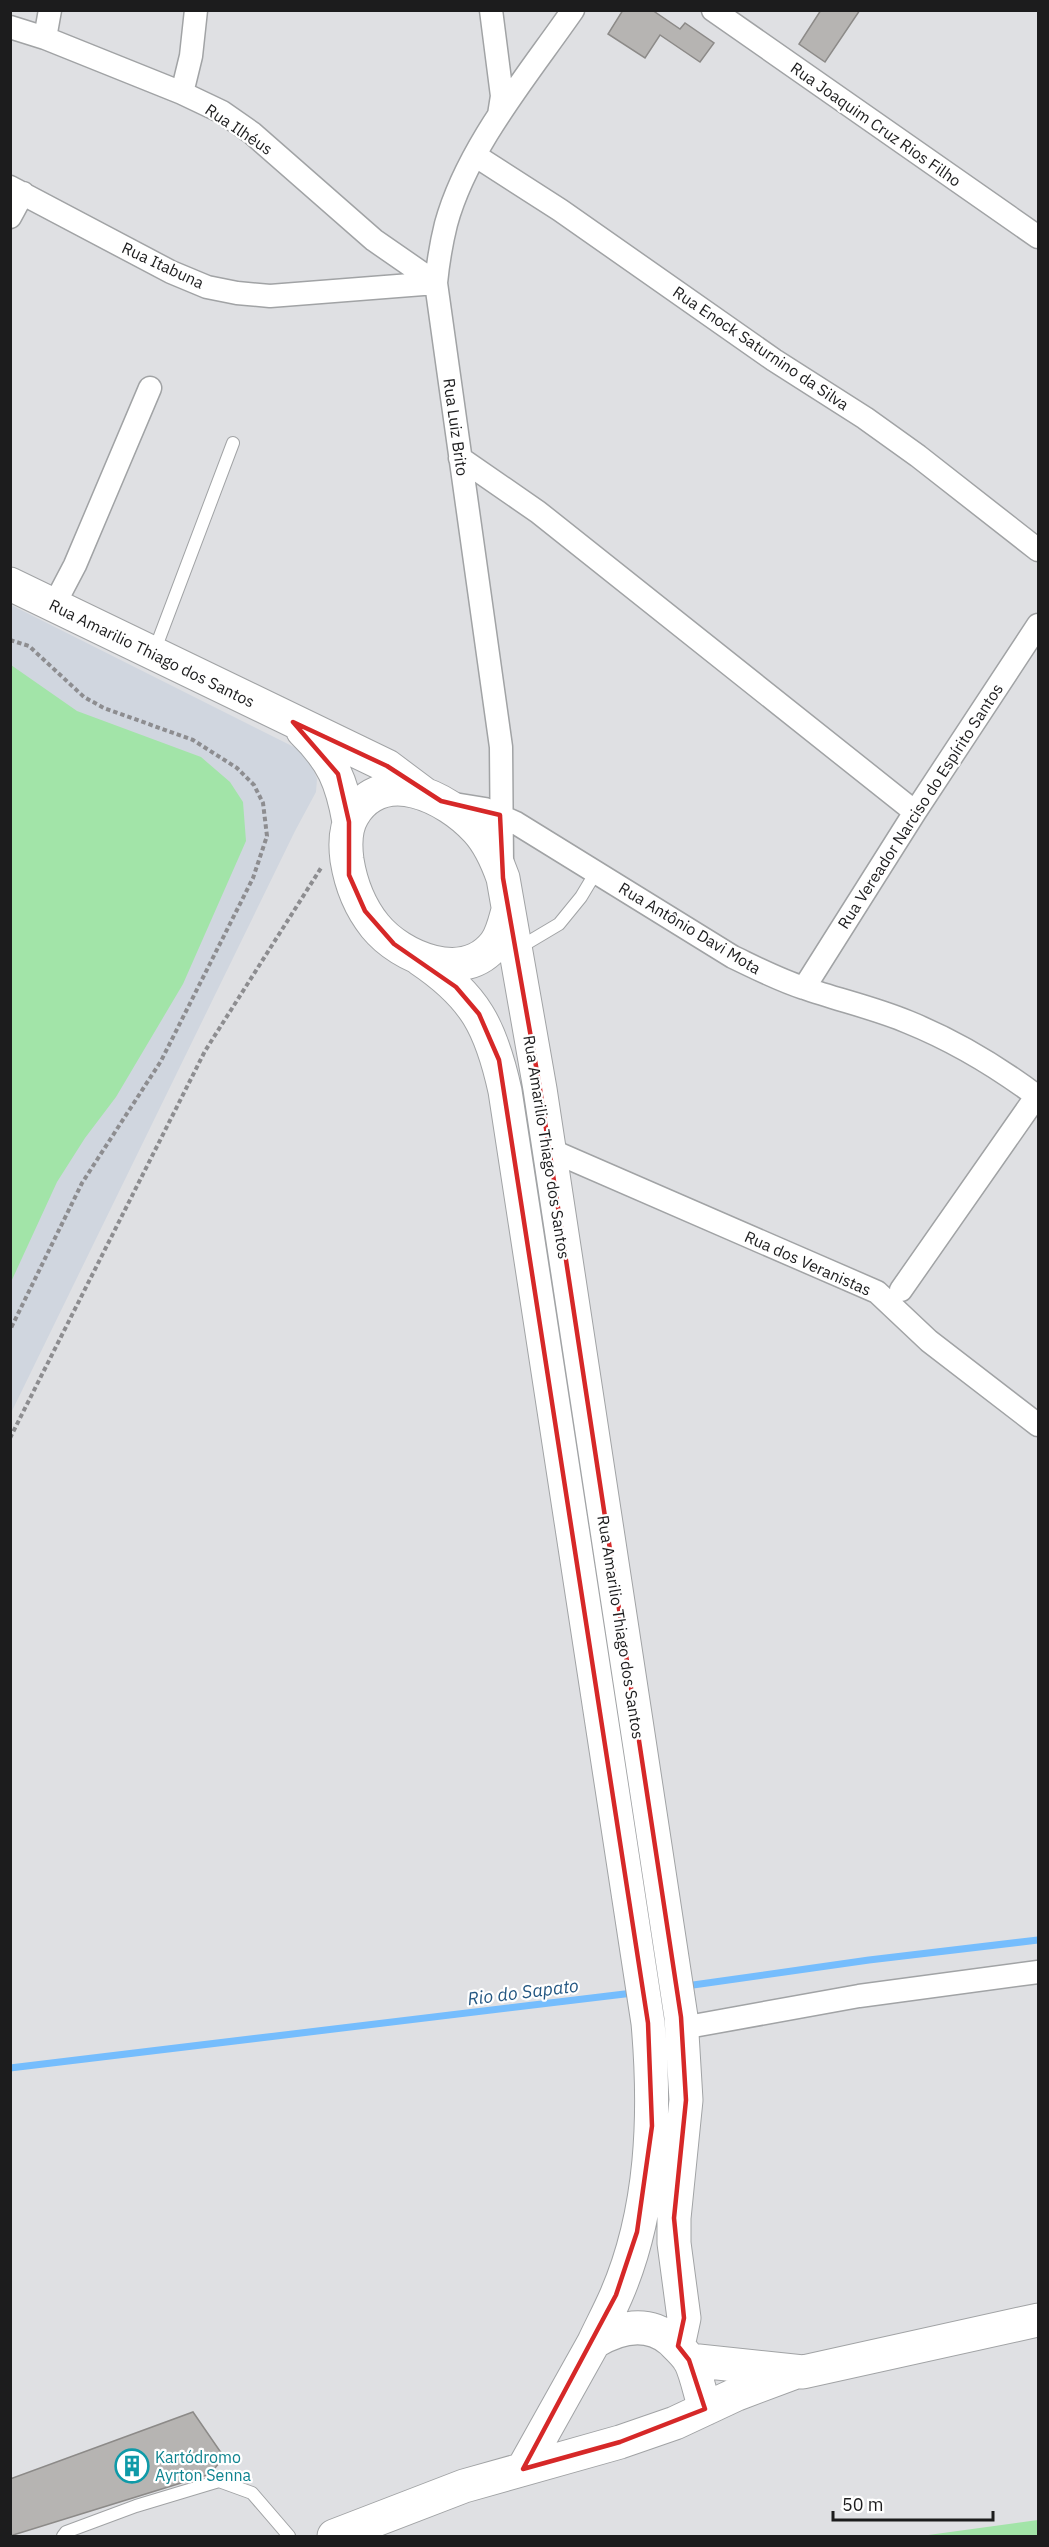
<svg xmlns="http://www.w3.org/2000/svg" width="1049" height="2547" viewBox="0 0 1049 2547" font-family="'IBM Plex Sans',sans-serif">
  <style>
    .built { fill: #d0d6df }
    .green { fill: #a2e4a8 }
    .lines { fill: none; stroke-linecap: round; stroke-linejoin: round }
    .stream { stroke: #75bdfd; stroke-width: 7 }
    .building { fill: #b6b4b2; stroke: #8c8a88; stroke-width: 1.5 }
    .lane-casing { stroke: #a1a3a5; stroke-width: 14 }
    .street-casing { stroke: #a1a3a5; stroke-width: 25 }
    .secondary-casing { stroke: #a1a3a5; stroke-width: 35 }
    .path { stroke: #8d8d90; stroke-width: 4; stroke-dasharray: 4.5 3; stroke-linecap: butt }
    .lane { stroke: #fff; stroke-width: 12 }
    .street { stroke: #fff; stroke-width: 22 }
    .secondary { stroke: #fff; stroke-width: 33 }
    .marked { fill: none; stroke: #d62828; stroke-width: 4.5; stroke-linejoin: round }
    .labels { text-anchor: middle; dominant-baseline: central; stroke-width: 4.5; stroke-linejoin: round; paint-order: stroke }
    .street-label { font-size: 16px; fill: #1c1c1d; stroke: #fff }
    .culture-label { font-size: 16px; fill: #0d838f; stroke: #fff; text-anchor: start }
    .water-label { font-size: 18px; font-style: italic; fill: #245782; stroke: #fff }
  </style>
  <rect width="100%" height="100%" fill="#dfe0e3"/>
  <path class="built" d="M11,605L298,749L312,766L317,779L316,792L295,831L11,1413Z"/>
  <path class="green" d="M11,665L77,711L201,757L230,782L243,802L246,841L183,984L116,1097L85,1138L57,1182L11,1282Z
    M1038,2520V2536H921Z"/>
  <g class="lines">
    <path class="stream" d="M686,1986L869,1960L1038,1940
      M10,2068L633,1993"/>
  </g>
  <path class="building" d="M623,10H652L680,29L685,23L714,43L700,62L660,35L645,58L608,34Z
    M821,10H860L825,62L799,44Z
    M193,2412L224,2457L210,2474L10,2536V2479Z"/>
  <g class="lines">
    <g class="lane-casing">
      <path id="lane" d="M154,652L233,443
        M517,949L559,924L581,897L596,872
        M63,2536L66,2532L136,2506L219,2481L252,2493L289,2536"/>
    </g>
    <g class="street-casing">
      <path id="street" d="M491,10L502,96L499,115
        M713,10L1038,237
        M10,27L45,38L182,93L222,112L252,133L374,240L436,283
        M45,38L50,10
        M182,93L191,56L196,10
        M476,156L560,210L774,360L865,418L918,456L1038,550
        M10,187L171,272L207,287L237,293L270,296L436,283
        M10,217L23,193
        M460,458L538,512L915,812
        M54,605L75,565L150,388
        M448,803L485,809L516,823L733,957C756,968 779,980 804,988C838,1000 875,1008 908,1022C955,1041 998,1067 1038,1097
        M502,864L501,747L436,283C438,263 441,244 446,224C467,147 528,75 573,10
        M804,988L915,812L1038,625
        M548,1149L877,1292L929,1341L1038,1425
        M901,1290L1038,1094
        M682,2028L859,1996L1038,1972"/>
    </g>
    <g class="secondary-casing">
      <path id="secondary" d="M10,584L387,766L423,793
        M303,731C333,760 342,782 349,822
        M508,910C505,921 502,935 495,944C464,984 401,958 375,926C359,906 351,885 347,860C345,845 345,828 353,815C383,765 447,797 477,830C489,843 497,861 503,878L540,1089L681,2017L686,2100L674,2218V2243L684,2318L678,2346
        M420,959C475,996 491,1027 505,1091L648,2023C656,2114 653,2211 616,2296C609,2312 601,2327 594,2342
        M689,2360L803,2372L1038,2320
        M523,2469L594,2342C619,2327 647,2320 671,2340C677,2346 685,2353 690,2361C697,2375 700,2394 705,2409
        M334,2536L464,2486L620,2442L675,2423L737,2394L793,2373"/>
    </g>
    <path class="path" d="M10,640L29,646L84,697L104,708L193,740L237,768L254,785L263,803L267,836L253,878L161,1061L82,1183L10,1330
      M10,1438L205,1051L321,868"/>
    <use href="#lane" class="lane"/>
    <use href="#street" class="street"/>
    <use href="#secondary" class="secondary"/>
  </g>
  <path class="marked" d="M293,722L387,766L441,801L500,815L503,878L540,1089L681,2017L686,2100L674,2218L684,2318L678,2346L689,2360L705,2409L620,2442L523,2469L616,2295L637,2232L652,2126L648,2023L499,1060L479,1014L456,987L394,944L365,911L349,875V822L338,774Z"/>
  <defs>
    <g id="building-ring" transform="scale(1.725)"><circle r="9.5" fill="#fff" stroke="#0f9aa8" stroke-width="1.5"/><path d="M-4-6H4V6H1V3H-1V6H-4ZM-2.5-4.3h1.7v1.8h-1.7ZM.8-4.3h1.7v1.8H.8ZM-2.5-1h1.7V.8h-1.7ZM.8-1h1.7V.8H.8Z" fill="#0f9aa8"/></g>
  </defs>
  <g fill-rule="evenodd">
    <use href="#building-ring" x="132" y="2466"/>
  </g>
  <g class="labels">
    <g class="street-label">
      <text transform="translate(876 124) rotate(35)">Rua Joaquim Cruz Rios Filho</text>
      <text transform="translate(239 129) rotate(34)">Rua Ilhéus</text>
      <text transform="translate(163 265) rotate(25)">Rua Itabuna</text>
      <text transform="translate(761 348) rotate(34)">Rua Enock Saturnino da Silva</text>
      <text transform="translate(456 427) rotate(82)">Rua Luiz Brito</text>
      <text transform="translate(152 653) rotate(26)">Rua Amarilio Thiago dos Santos</text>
      <text transform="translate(920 806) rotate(-57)">Rua Vereador Narciso do Espírito Santos</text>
      <text transform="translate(690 928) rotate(31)">Rua Antônio Davi Mota</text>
      <text transform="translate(547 1147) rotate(81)">Rua Amarilio Thiago dos Santos</text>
      <text transform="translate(808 1263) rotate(24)">Rua dos Veranistas</text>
      <text transform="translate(621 1627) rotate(81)">Rua Amarilio Thiago dos Santos</text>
    </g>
    <g class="culture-label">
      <text x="155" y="2457">Kartódromo<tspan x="155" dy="18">Ayrton Senna</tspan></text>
    </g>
    <g class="water-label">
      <text transform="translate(523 1992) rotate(-7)">Rio do Sapato</text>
    </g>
  </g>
  <rect width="1049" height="2547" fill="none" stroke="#1c1c1d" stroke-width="24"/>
  <path d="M833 2511v9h160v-9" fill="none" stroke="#1c1c1d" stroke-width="3"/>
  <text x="842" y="2511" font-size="18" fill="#1c1c1d" stroke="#ffffff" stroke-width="4.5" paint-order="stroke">50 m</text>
</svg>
